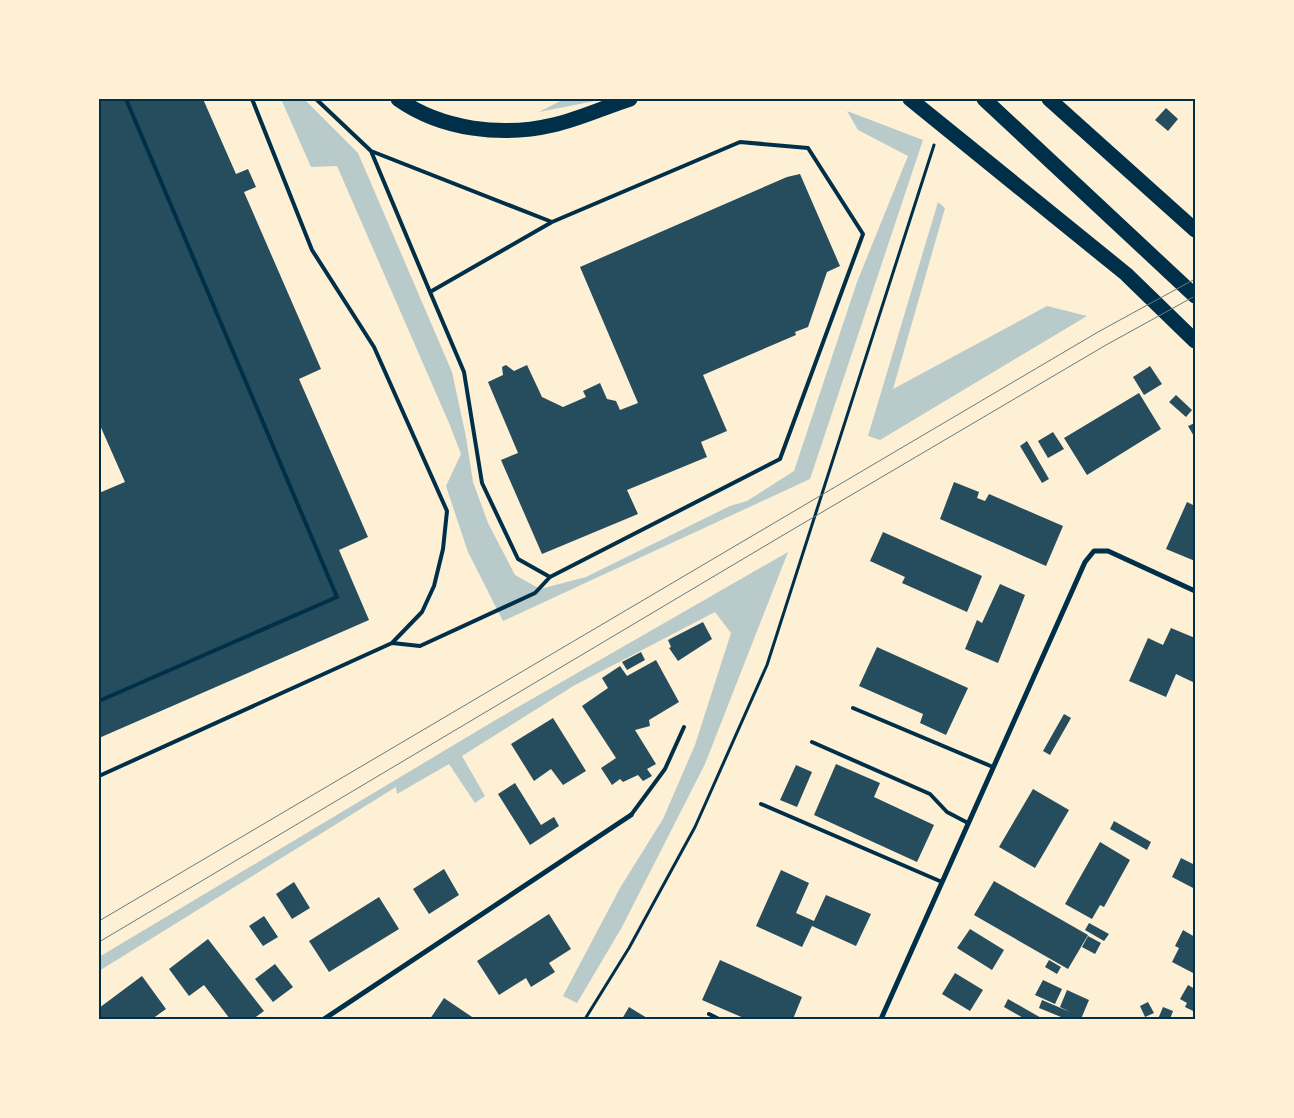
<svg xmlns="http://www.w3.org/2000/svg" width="1294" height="1118" viewBox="0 0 1294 1118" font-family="Inter,sans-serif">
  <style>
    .green { fill: #b9caca }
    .building { fill: #264d5e }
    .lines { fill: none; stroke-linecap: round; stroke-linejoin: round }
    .path { stroke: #003049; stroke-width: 3 }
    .service { stroke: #003049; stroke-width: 4 }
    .minor { stroke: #003049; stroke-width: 5 }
    .motorway { stroke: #003049; stroke-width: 15 }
    .tram { stroke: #657d81; stroke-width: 1 }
    .neatline { fill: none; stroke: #003049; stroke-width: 2 }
  </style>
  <rect width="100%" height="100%" fill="#fdf0d5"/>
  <path class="green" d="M281,99H304L358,153L452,372L466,437L473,482L488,523L515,575L540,589L586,577L730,506L747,501L794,471L857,282L908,156L858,130L847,111L923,140L810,479L503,621L468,552L446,486L461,454L449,423L337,166L311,167Z
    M564,99H605L539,112Z
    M938,202L945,208L893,389L1047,306L1087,316L880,440L868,436Z
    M788,552L705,764L622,927L577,1003L563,996L620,888L663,819L695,745L731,633L715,612L575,685L462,756L485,796L475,803L449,764L397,794L396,787L99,971V957L499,718Z"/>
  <path class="building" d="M99,99H203L236,174L248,169L256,187L244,192L321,369L299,379L368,537L339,550L369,620L99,738V493L125,482L99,423Z
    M1166,108L1178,119L1168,131L1155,120Z
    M800,174L840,266L827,272L808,327L795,332L796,335L703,375L727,431L701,442L707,457L627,490L638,514L542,554L501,460L518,453L488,382L503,375L502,367L506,365L514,371L527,365L542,397L563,407L586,397L583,391L600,383L607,399L616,401L620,410L638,403L580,267L787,177Z
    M1150,366L1162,384L1144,395L1133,377Z
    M1139,393L1161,429L1087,475L1064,438Z
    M1176,395L1192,410L1186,417L1169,402Z
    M1195,423V438L1188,426Z
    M1053,432L1064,449L1048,458L1038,441Z
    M1027,441L1049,479L1042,483L1020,446Z
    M954,482L979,492L977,498L985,501L989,494L1063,526L1046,566L940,519Z
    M1187,502L1195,506V561L1166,549Z
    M883,532L982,576L967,612L902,583L905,577L870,561Z
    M1000,584L1025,595L998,663L965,649L977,620L982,623Z
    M703,622L712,639L678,661L669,648L671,647L668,640Z
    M1171,628L1195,638V683L1176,674L1166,697L1129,681L1148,638L1163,645Z
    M877,647L968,688L946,735L920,723L923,714L859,686Z
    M641,652L645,660L627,670L622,662Z
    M656,660L679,702L649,720L650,726L635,730L656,764L647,769L652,776L643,781L638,775L623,782L620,779L612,785L601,768L616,758L582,706L608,688L602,678L620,666L627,676Z
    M1064,714L1071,718L1050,755L1043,751Z
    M553,718L586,771L563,785L551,769L534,781L511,744Z
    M836,764L880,783L874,797L934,825L917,862L814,815Z
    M796,765L812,772L797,807L780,800Z
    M515,783L541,825L554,817L559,826L530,845L498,794Z
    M1033,789L1069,810L1035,868L999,847Z
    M1114,821L1151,842L1147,850L1110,829Z
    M1100,842L1130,860L1104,907L1100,905L1092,919L1065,904Z
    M1181,858L1195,865V889L1172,877Z
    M444,869L459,895L429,914L413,889Z
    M781,870L809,883L796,913L814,921L826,895L871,914L856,946L812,926L802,947L756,926Z
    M994,881L1088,935L1068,969L974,915Z
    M294,882L310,908L292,919L276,894Z
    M379,897L399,929L329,972L309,941Z
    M549,914L571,949L549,963L555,972L531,987L526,978L499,995L477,961Z
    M264,916L278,937L263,946L249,926Z
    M1089,923L1109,934L1104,941L1085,930Z
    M970,929L1004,950L992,970L957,948Z
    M1183,930L1195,937V974L1172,962L1179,948L1175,946Z
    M1088,936L1101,943L1095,954L1082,947Z
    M208,939L264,1011L253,1019H230L204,985L189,996L169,969Z
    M720,960L802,997L793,1019H746L702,1000Z
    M1049,960L1061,967L1057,974L1045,967Z
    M275,964L293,987L273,1002L255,979Z
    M955,973L983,990L970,1011L942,994Z
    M142,976L166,1009L152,1019H99V1008Z
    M1043,980L1062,989L1055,1004L1035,995Z
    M1188,985L1195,989V1012L1185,1007L1187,1003L1180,999Z
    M1067,990L1089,1000L1081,1019H1066L1039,1008L1042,1000L1070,1012L1060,1007Z
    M444,998L475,1019H430Z
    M1008,999L1043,1019H1025L1004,1007Z
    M1148,1002L1154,1013L1145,1017L1140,1006Z
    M629,1007L647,1018L646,1019H622Z
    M1163,1007L1173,1011L1170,1019H1158Z"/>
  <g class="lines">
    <path class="path" d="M585,1019L629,948L695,827L767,665L934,145"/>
    <path class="service" d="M316,99L371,151L552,222
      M740,142L808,148L863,234L780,459L550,577L518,559L482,483L464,372L430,292L552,222Z
      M371,151L430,292
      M392,643L420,646L535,593L550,577
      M99,701L337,597L126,99
      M853,708L993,767
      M812,742L930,794L947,812L968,823
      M99,776L392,643L422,612L434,586L443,549L447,511L374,347L312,250L252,99
      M761,804L942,882
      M631,815L665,769L684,727
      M709,1014L719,1019"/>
    <path class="minor" d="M324,1019L631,815
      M881,1019L1085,562L1094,551H1108L1195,591"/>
    <path class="motorway" d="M398,99C442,130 502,137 553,125C579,119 605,107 630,99
      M910,99L1126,274L1195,341
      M984,99L1195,296
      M1049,99L1195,230"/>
    <path class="tram" d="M99,921L1098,332L1195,279
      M99,942L785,534L1106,345L1195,296"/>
  </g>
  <rect width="1294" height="1118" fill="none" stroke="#fdf0d5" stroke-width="200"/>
  <rect x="100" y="100" width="1094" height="918" class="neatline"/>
</svg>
